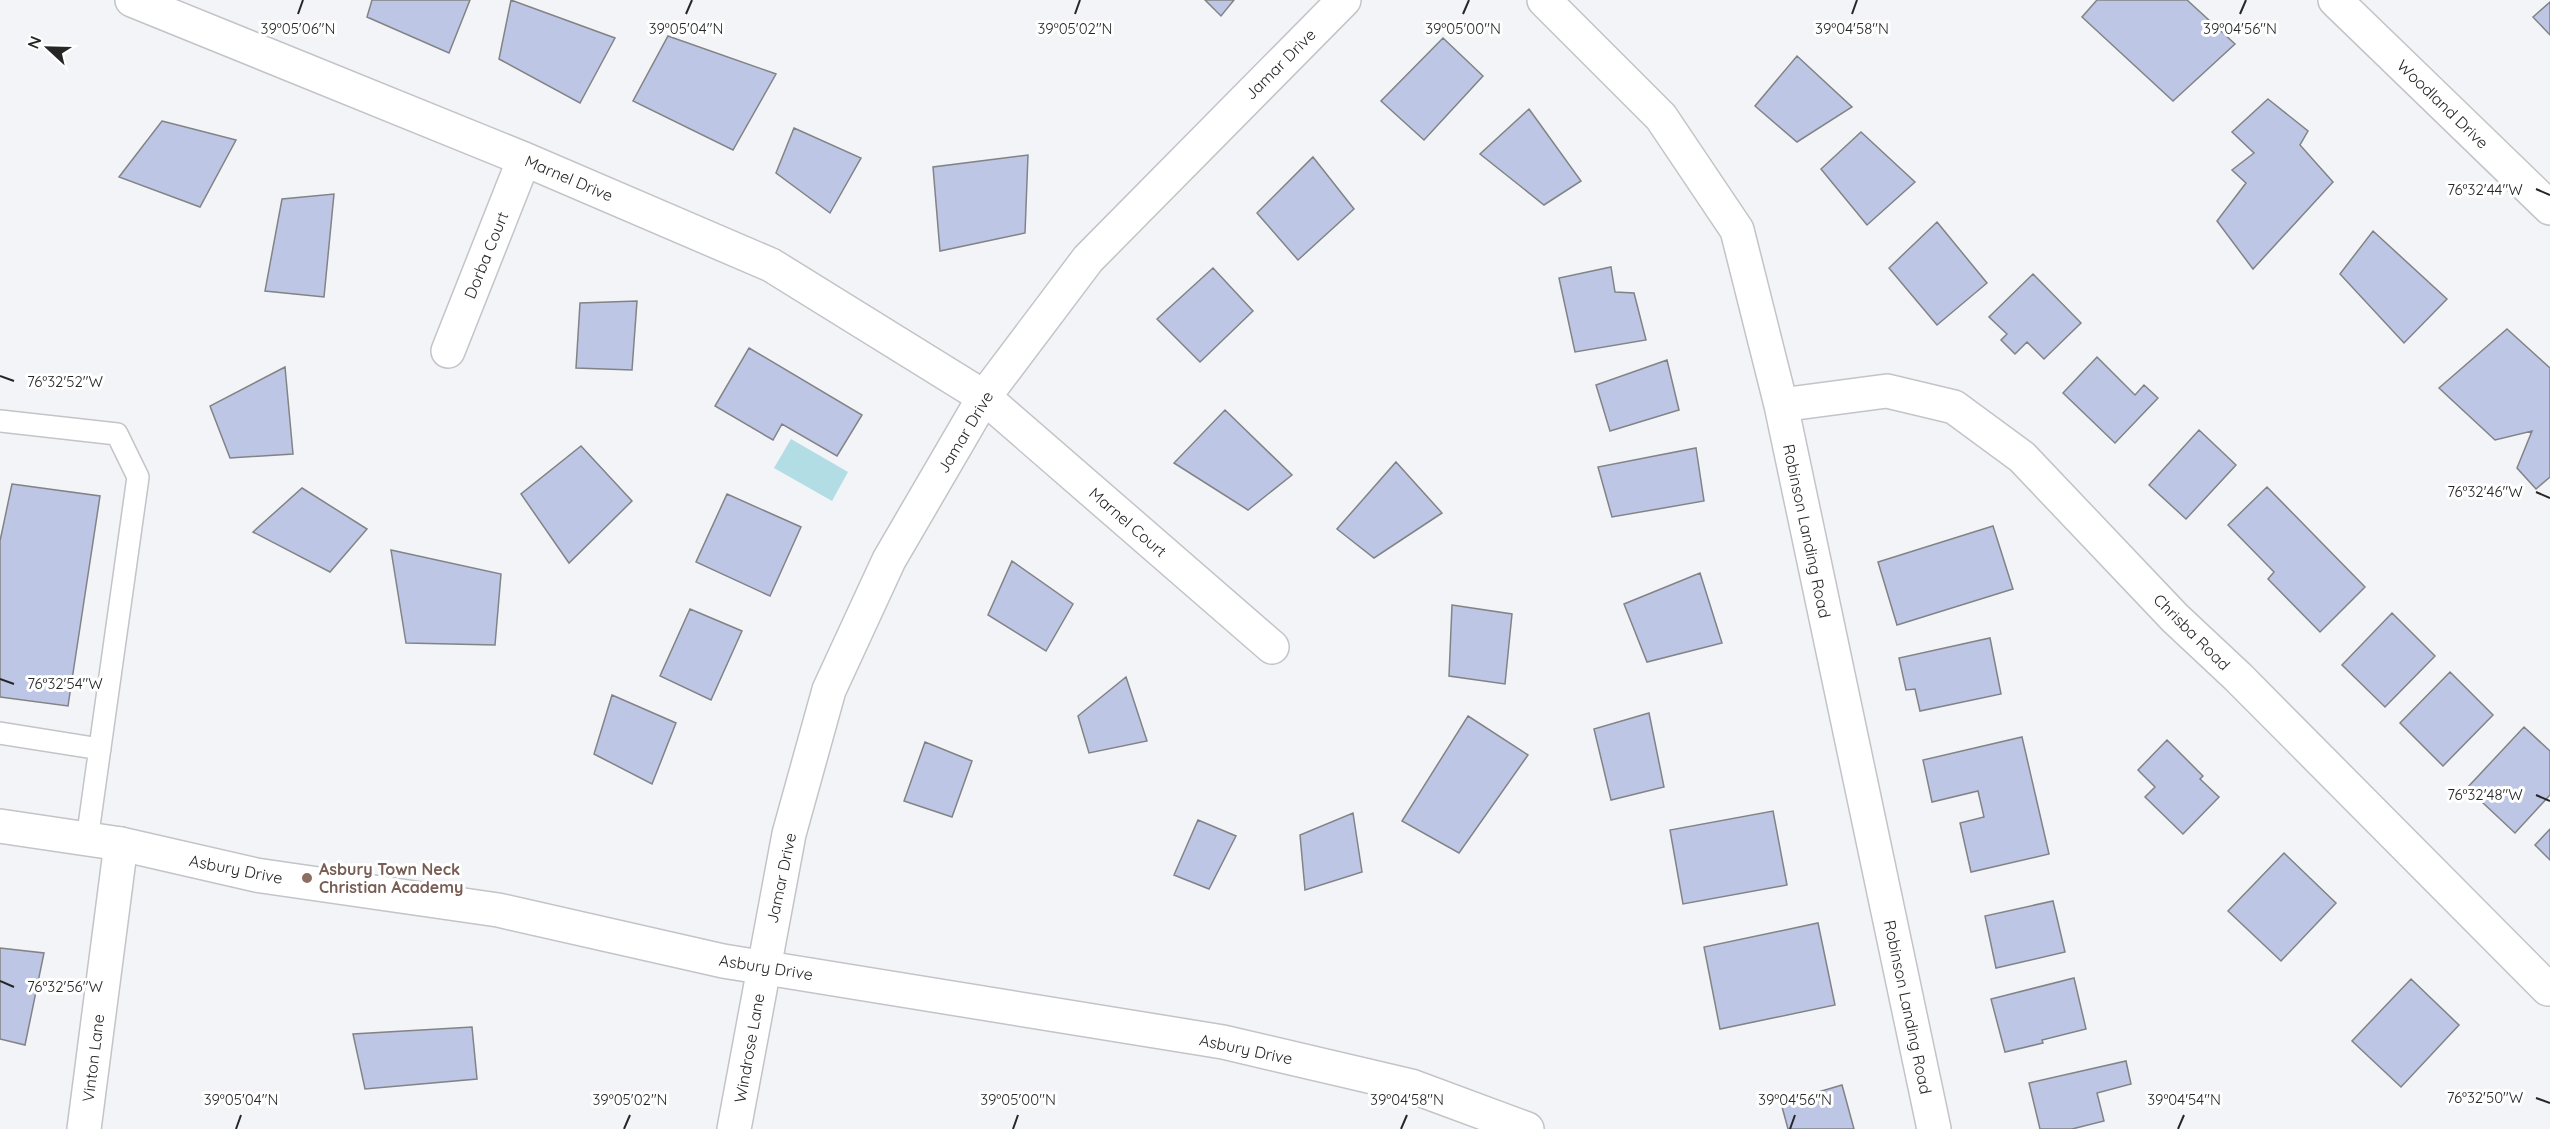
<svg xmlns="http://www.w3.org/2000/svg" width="2550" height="1129" viewBox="0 0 2550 1129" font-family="Quicksand,sans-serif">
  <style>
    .water { fill: #b2dde5 }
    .building { fill: #bec6e6; stroke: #828385; stroke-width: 1.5 }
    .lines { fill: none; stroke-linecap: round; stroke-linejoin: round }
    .service-casing { stroke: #c3c4c7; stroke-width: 24 }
    .minor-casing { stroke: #c3c4c7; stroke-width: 36 }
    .tertiary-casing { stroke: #c3c4c7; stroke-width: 36 }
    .service { stroke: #fff; stroke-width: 21 }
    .minor { stroke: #fff; stroke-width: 33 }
    .tertiary { stroke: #fff; stroke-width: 33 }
    .ticks { fill: none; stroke: #262627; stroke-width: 2 }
    .education-dot { fill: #8d6e63; stroke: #fff; stroke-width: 2 }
    .labels { text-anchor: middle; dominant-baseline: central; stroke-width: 6; stroke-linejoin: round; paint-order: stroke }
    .street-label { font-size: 16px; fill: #262627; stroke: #fff }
    .education-label { font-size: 16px; font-weight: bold; fill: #785e54; stroke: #fff; text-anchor: start }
    .ticks-label { font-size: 15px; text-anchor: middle; fill: #262627; stroke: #fff; stroke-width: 6; stroke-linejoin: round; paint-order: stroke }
  </style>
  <rect width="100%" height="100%" fill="#f3f4f7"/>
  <path class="water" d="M791,439L848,472L832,501L774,468Z"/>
  <path class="building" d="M372,0H470L449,53L367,17Z
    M511,0L615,38L580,103L499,59Z
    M1205,0H1234L1221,16Z
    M2097,0H2187L2235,44L2173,101L2082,17Z
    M2550,2V35L2533,17Z
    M668,36L776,74L733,150L633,101Z
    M1443,38L1483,76L1424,140L1381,101Z
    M1797,56L1852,107L1797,142L1755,106Z
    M2268,99L2308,131L2300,145L2333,182L2253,269L2217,221L2246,183L2232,170L2254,153L2232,132Z
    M1529,109L1581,181L1544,205L1480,154Z
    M162,121L236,140L200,207L119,177Z
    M794,128L861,158L830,213L776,173Z
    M1861,132L1915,182L1867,225L1821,169Z
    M1028,155L1025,233L940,251L933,167Z
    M1313,157L1354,209L1298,260L1257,213Z
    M334,194L324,297L265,291L282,199Z
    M1937,222L1987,283L1937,325L1889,268Z
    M2373,231L2447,299L2404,343L2340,274Z
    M1611,267L1615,292L1634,293L1646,340L1575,352L1559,278Z
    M1213,268L1253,311L1200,362L1157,319Z
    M2033,274L2081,323L2044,359L2027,342L2015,354L2001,340L2007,334L1989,317Z
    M637,301L632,370L576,368L580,303Z
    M2507,329L2550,368V477L2536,489L2517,468L2532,431L2495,440L2439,388Z
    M749,348L862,415L837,456L782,424L773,440L715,406Z
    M2097,357L2135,395L2144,385L2158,398L2115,443L2063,393Z
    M1667,360L1679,410L1610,431L1596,385Z
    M285,367L293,454L230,458L210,406Z
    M1225,410L1292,475L1248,510L1174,463Z
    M2199,430L2236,465L2186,519L2149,485Z
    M581,446L632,501L569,563L521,494Z
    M1696,448L1704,501L1612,517L1598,467Z
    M1396,462L1442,513L1374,558L1337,529Z
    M12,484L100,496L68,706L0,697V541Z
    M2267,487L2365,587L2320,632L2268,579L2274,572L2228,525Z
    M302,488L367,529L330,572L253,532Z
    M727,494L801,527L770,596L696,562Z
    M1993,526L2013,589L1897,625L1878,562Z
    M391,550L501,574L495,645L406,643Z
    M1012,561L1073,604L1046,651L988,615Z
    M1700,573L1722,643L1647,662L1624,604Z
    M1452,605L1512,614L1505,684L1449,676Z
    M690,609L742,631L711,700L660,676Z
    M2392,613L2435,656L2385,707L2342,665Z
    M1990,638L2001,694L1920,711L1915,689L1906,690L1899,658Z
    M2450,672L2493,715L2443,766L2400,723Z
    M1126,677L1147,741L1089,753L1078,716Z
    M612,695L676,723L652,784L594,754Z
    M1649,713L1664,787L1611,800L1594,729Z
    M1468,716L1528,755L1459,853L1402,821Z
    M2524,727L2550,751V795L2515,833L2467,788Z
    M2022,737L2049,854L1971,872L1960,823L1984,817L1978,791L1932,802L1923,760Z
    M2167,740L2203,776L2200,779L2219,797L2183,834L2145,797L2155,787L2138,770Z
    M925,742L972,761L952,817L904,801Z
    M1773,811L1787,885L1683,904L1670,830Z
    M1353,813L1362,872L1305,890L1300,835Z
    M1198,820L1236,836L1209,889L1174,875Z
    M2550,829V860L2535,845Z
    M2284,853L2336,903L2281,961L2228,911Z
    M2053,901L2065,952L1996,968L1985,916Z
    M1818,923L1835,1005L1720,1029L1704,947Z
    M0,948L44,953L25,1045L0,1039Z
    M2074,978L2086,1029L2042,1040L2043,1043L2005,1052L1991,999Z
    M2411,979L2459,1025L2401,1087L2352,1041Z
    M472,1027L477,1079L365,1089L353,1034Z
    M2126,1061L2131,1084L2097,1093L2104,1121L2072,1129H2040L2029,1083Z
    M1842,1085L1854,1129H1788L1781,1103Z"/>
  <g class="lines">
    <g class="service-casing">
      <path id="service" d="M0,421L117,434L138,477L87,840
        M0,733L100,749"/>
    </g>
    <g class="minor-casing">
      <path id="minor" d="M132,0L524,159L771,265L984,397L1272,647
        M1544,0L1661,117L1737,230L1781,405L1934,1129
        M2335,0L2550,208
        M448,351L524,159
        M1781,405L1887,391L1954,407L2022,457L2175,618L2238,677L2548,989
        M84,1129L121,844
        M734,1129L789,834L829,690L889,560L984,397L1088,259L1344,0"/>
    </g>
    <g class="tertiary-casing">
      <path id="tertiary" d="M0,826L121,844L256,875L498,910L723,961L1223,1042L1411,1086L1527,1129"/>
    </g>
    <use href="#service" class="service"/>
    <use href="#minor" class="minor"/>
    <use href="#tertiary" class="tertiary"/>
  </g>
  <path class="ticks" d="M298,14L303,0M686,14L692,0M1075,14L1080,0M1463,14L1469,0M1852,14L1857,0M2240,14L2246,0M2536,189L2550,195M0,376L14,381M2536,492L2550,498M0,679L14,684M2536,795L2550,801M0,981L14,987M2536,1098L2550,1103M236,1129L241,1115M624,1129L630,1115M1013,1129L1018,1115M1401,1129L1407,1115M1790,1129L1795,1115M2178,1129L2184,1115"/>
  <circle class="education-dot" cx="307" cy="878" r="6"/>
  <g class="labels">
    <g class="street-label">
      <text transform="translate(1280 64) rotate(-45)">Jamar Drive</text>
      <text transform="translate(2443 104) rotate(44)">Woodland Drive</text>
      <text transform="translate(569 178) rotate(23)">Marnel Drive</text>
      <text transform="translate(486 255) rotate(-68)">Dorba Court</text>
      <text transform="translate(965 432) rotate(-59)">Jamar Drive</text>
      <text transform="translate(1128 522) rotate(41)">Marnel Court</text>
      <text transform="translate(1807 531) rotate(78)">Robinson Landing Road</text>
      <text transform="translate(2192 632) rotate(45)">Chrisba Road</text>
      <text transform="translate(236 869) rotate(11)">Asbury Drive</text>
      <text transform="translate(781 878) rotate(-78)">Jamar Drive</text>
      <text transform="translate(766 967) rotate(9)">Asbury Drive</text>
      <text transform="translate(1908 1007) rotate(78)">Robinson Landing Road</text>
      <text transform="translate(749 1048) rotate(-80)">Windrose Lane</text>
      <text transform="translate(1246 1049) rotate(12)">Asbury Drive</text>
      <text transform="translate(93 1058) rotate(-83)">Vinton Lane</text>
    </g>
    <g class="education-label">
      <text x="319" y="869">Asbury Town Neck<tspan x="319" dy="18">Christian Academy</tspan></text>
    </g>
  </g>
  <g class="ticks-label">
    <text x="298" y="34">39°05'06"N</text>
    <text x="686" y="34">39°05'04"N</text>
    <text x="1075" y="34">39°05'02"N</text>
    <text x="1463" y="34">39°05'00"N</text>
    <text x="1852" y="34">39°04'58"N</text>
    <text x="2240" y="34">39°04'56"N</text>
    <text x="2485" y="195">76°32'44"W</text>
    <text x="65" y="387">76°32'52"W</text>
    <text x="2485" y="497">76°32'46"W</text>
    <text x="65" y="689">76°32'54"W</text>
    <text x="2485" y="800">76°32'48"W</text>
    <text x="65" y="992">76°32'56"W</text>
    <text x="2485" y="1103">76°32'50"W</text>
    <text x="241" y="1105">39°05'04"N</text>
    <text x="630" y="1105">39°05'02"N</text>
    <text x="1018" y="1105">39°05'00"N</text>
    <text x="1407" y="1105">39°04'58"N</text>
    <text x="1795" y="1105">39°04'56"N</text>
    <text x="2184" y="1105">39°04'54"N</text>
  </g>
  <g transform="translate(48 48) rotate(292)" stroke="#ffffff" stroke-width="4.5" paint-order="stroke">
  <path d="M0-4.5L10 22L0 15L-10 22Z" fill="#262627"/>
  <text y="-9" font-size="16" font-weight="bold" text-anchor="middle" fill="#262627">N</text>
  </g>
</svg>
